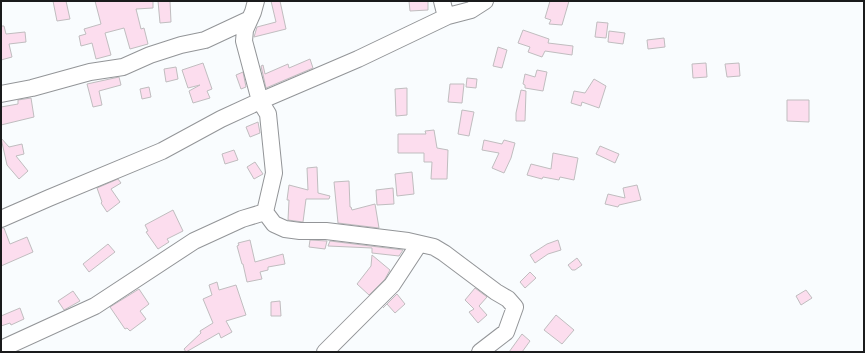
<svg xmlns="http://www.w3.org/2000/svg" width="865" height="353" viewBox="0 0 865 353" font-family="'Noto Sans',sans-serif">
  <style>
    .building { fill: #fcddee; stroke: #c0bdbf }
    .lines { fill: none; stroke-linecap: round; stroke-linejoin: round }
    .minor-casing { stroke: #939598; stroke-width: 18 }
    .minor { stroke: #fff; stroke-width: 16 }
  </style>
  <rect width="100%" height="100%" fill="#f9fcfe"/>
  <path class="building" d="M53,1H66L70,19L57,21Z
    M95,1H153V8L136,9L141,29L144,28L148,44L130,49L124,28L105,33L111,55L96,59L92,43L81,46L79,36L86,34L84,29L101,24Z
    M158,1H170L171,22L160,23Z
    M271,1H280L286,29L254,37L257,27L276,22Z
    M409,1H428V10L410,11Z
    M550,1H569L562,25L549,24L551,20L545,18Z
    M597,22L608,23L606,38L595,37Z
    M1,26H4L6,34L25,32L26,42L9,44L12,57L1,60Z
    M523,30L549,39L548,43L573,46L572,55L545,51L542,57L528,52L530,47L518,43Z
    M609,31L625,33L623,44L608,42Z
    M664,38L665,47L648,49L647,40Z
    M498,47L507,50L502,68L493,66Z
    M310,59L313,68L266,88L261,66L263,65L265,74L288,64L289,68Z
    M203,63L212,89L207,91L210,98L193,103L189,91L200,85L188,88L182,70Z
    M706,63L707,77L693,78L692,64Z
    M739,63L740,76L727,77L725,64Z
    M176,67L178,79L166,82L164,69Z
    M537,70L547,72L543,91L525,88V85L523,84L525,74L535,77Z
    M243,72L246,87L241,89L236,75Z
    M119,77L121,85L99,91L102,105L93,107L87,84Z
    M467,78L477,79L476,88L466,87Z
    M594,79L606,86L599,108L582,102L581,106L571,103L574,91L585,93Z
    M450,84H464L462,103L448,102Z
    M149,87L151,97L142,99L140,89Z
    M407,88V115L396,116L395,89Z
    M521,90L526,91L525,121H516V113Z
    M31,98L34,117L1,125V107L18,104V100Z
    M787,100H809V122L787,121Z
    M462,110L474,112L469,136L458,134Z
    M258,122L260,133L250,137L246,127Z
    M434,130L437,148L448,150L447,179H431L432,162H424V153H398V134H426L425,131Z
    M1,138L9,147L22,144L24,154L16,156L28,171L19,179L7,165Z
    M484,140L502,144L504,140L515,143L511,158L504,173L492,168L499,153L482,150Z
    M600,146L619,154L615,163L596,154Z
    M234,150L238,160L225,164L222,154Z
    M553,153L578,158L574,180L560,177L559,180L543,177L542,179L527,175L531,164L551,169Z
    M255,162L263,174L254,179L247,167Z
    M317,167L318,193L330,196L329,199H306L303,222L288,220L289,200H287L289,185L308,190L307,168Z
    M412,172L414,194L397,196L395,174Z
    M118,179L121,183L111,189L120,202L107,212L101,203L102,202L97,188Z
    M349,181L350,207H351L352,210L375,204L379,228L338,223L334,182Z
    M637,185L641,200L619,205L618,207L605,204L608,194L625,198L623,188Z
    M393,188L394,204L377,205L376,190Z
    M173,210L183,231L167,239L169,242L158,249L146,232L148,231L145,225Z
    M1,228H4L10,244L27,237L33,252L1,266Z
    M250,240L255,262L283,254L285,264L268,267V270L260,272L262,279L247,282L243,264H242L237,246L239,245L238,243Z
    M310,240L327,241L325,249L309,247Z
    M558,240L561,250L548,254L535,263L530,255L547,244Z
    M330,241L403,250L399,256L372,253V248L328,246Z
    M108,244L115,252L89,272L83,264Z
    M372,255L390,270L385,279L369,295L357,284L371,266Z
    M577,258L582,265L575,270H572L568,265Z
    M530,272L536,278L525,288L520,282Z
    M217,282L219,290L236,285L246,315L226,321L232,332L221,338L219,333L186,352L184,349L201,333L200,331L213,323L203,299L212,295L209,285Z
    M475,288L487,297L479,306L487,315L478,323L469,312L474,309L465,300Z
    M139,289L149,304L140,311L146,319L130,331L127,328L125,329L110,307Z
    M806,290L812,298L801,305L796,296Z
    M73,291L80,301L64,310L58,301Z
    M397,294L405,304L395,313L387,304L383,308Z
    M280,301L281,316H271V302Z
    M20,308L24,319L11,325L10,323L1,326V316Z
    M556,315L574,330L562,344L544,330Z
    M522,334L530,341L522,352H509Z"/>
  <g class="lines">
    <g class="minor-casing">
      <path id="minor" d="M256,1L253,12L245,30L244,41L260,101L268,114L274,173L265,212
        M442,1L444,9L448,16
        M1,94L32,88L90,72L123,67L150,55L181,45L205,40L250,19
        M265,212L274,224L285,229L300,231H326L408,241L434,247L444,253L496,292L508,299L515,307L506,332L480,352
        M1,219L49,198L162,151L221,119L260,101L358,59L448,16L471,10L485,1
        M1,349L95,306L194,241L242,219L265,212
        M325,352L392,285L419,244"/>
    </g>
    <use href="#minor" class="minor"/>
  </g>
  <rect width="865" height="353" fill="none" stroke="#1a1b1c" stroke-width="4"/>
</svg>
